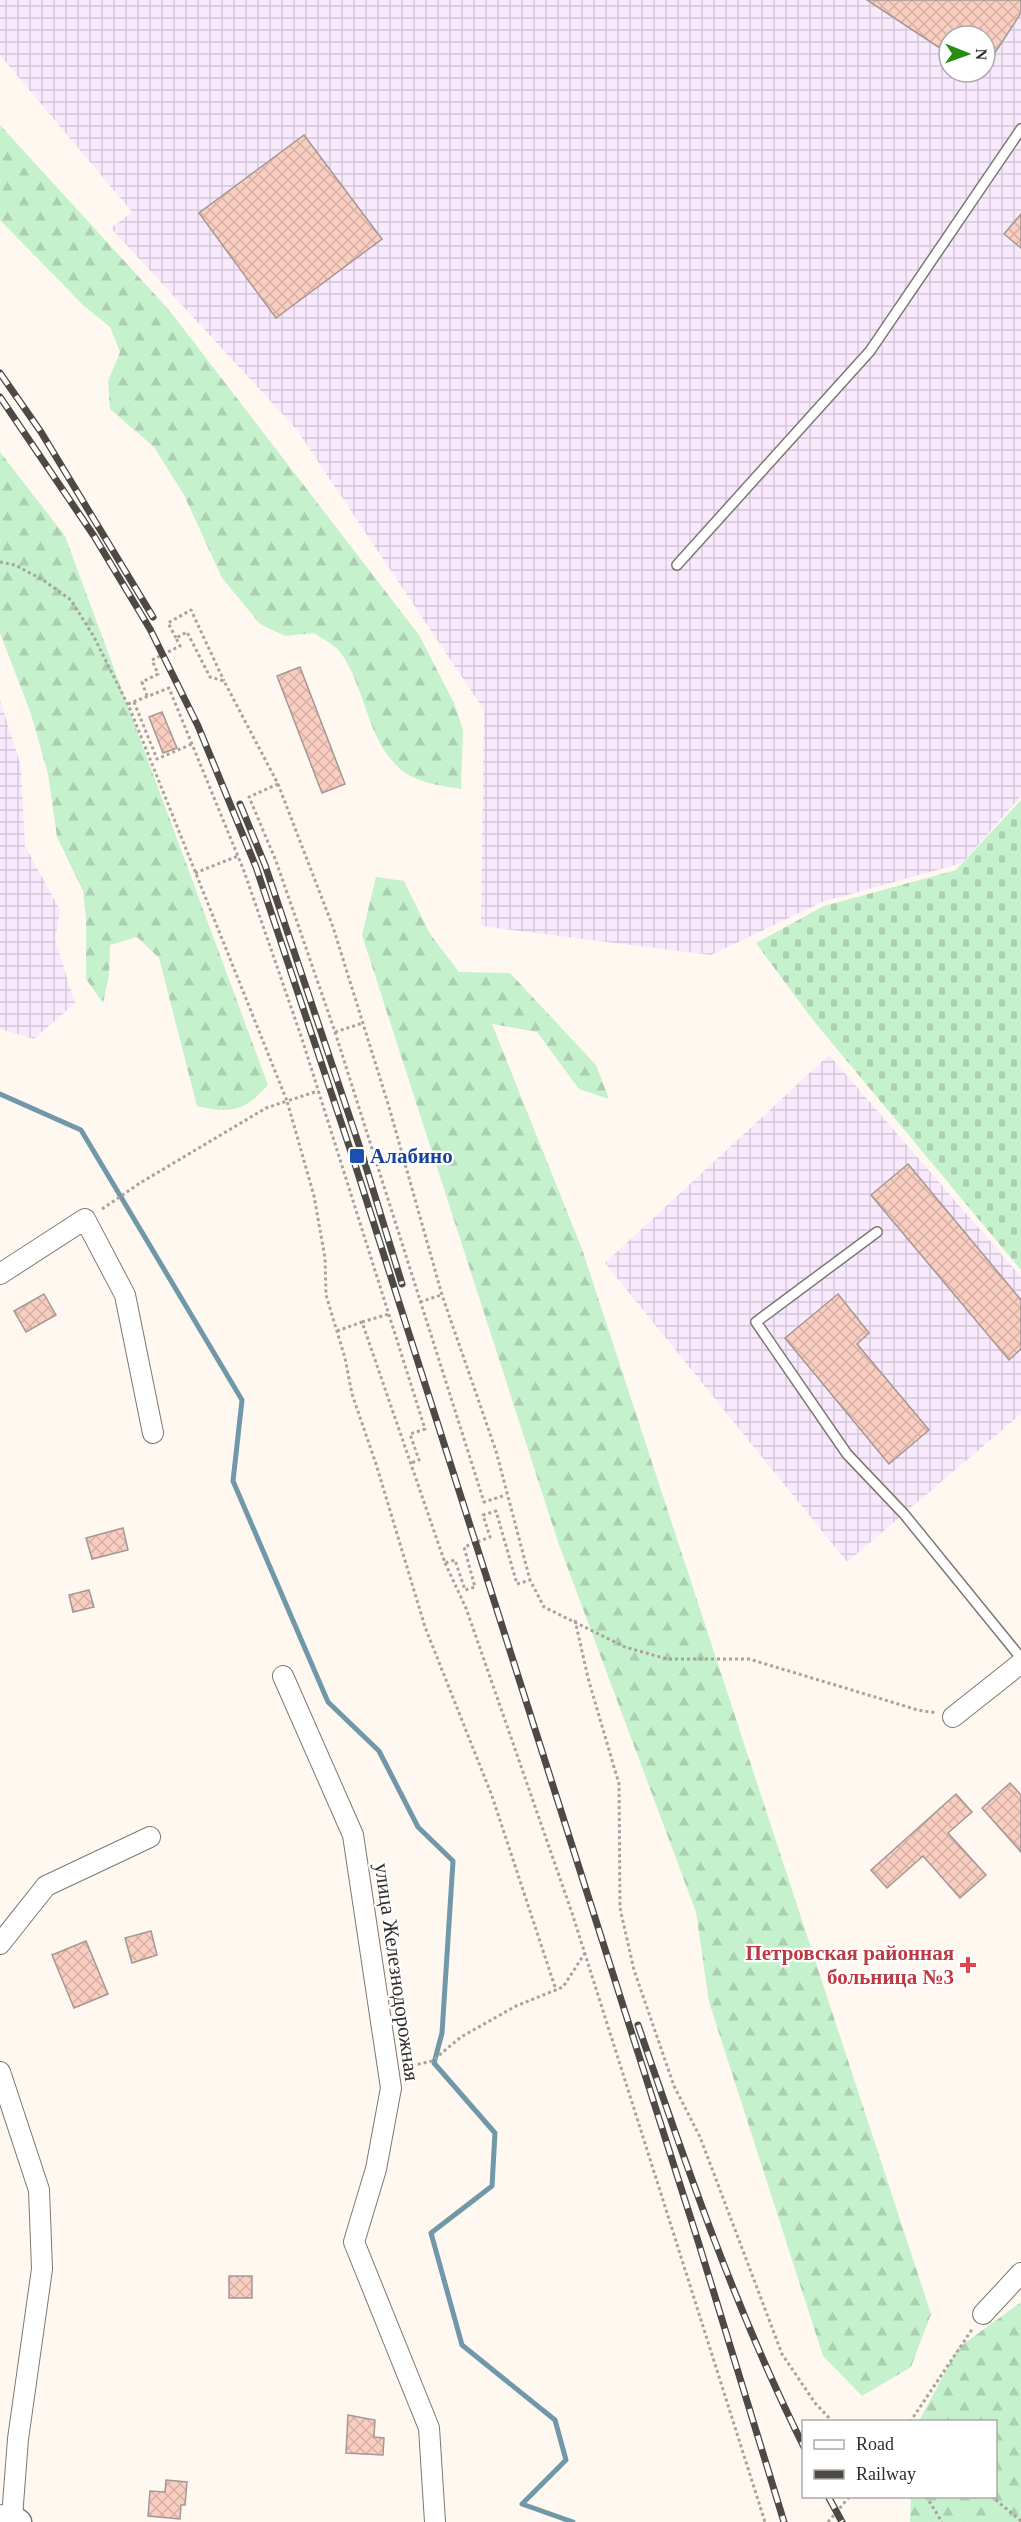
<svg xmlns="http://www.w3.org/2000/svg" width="1021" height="2522" viewBox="0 0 1021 2522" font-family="'Times New Roman',serif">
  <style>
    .industrial { fill: url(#industrial-grid); fill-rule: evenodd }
    .forest { fill: url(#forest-firs) }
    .cemetery { fill: url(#cemetery-stones) }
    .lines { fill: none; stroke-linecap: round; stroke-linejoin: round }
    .stream { stroke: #7198a8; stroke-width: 5 }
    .building { fill: url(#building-cross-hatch); stroke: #a39894; stroke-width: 1.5 }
    .service-casing { stroke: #7f7871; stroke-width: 12 }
    .minor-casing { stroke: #7f7871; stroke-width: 22 }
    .tertiary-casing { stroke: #7f7871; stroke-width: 27 }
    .path { stroke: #a8a39e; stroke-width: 3; stroke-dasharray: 3 3; stroke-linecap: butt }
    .service { stroke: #fff; stroke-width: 9 }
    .minor { stroke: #fff; stroke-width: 20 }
    .tertiary { stroke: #fff; stroke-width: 24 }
    .rail-casing { stroke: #4d4a46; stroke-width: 7 }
    .rail { stroke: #fff; stroke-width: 4.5; stroke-dasharray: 14; stroke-linecap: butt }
    .transit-dot { fill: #1a4fb4; stroke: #fff; stroke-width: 2 }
    .health-dot { fill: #e0444e; stroke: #fff; stroke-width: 2 }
    .labels { text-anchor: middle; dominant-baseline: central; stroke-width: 4.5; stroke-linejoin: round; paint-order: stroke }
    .transit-label { font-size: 21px; font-weight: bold; fill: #164399; stroke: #fff; text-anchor: start }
    .health-label { font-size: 21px; font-weight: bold; fill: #be3a42; stroke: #fff; text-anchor: end }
    .street-label { font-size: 21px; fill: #312e2b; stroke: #fff }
  </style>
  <defs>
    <pattern id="industrial-grid" width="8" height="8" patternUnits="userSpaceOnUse" patternTransform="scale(1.5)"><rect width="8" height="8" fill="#f8e9fd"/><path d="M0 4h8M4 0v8" fill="none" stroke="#d5c8d9"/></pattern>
    <pattern id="forest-firs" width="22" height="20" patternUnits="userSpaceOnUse" patternTransform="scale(1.5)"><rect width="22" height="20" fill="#c6f1cd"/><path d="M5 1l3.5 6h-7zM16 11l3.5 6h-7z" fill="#abcfb0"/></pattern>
    <pattern id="cemetery-stones" width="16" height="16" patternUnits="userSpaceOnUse" patternTransform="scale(1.5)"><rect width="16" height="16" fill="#c6f1cd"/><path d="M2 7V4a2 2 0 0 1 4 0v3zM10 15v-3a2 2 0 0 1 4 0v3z" fill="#abcfb0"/></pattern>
    <pattern id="building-cross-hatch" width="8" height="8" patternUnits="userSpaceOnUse" patternTransform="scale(1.5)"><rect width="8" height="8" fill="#f9cdbf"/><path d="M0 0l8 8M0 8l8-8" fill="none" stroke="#d6b0a4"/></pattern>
  </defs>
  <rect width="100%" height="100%" fill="#fff8f1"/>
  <path class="industrial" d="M0,0H1021V796L962,863L822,902L711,955L481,926L484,710L297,430L111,228L132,212L0,55ZM949,36H985V72H949Z
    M0,700L21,766L25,846L60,910L55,940L75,1003L34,1039L0,1029Z
    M829,1055L1021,1277V1414L847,1562L605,1263Z"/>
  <path class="forest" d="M0,125L169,310L419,635L454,703L463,730L461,789C443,786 419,783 404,772C366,743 367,688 340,652C334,644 322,639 314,633L285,636L260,624L222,578L184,495L154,447L110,409L108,381L120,352L110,327L84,306L0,220Z
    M0,452L65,536L268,1085C244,1111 232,1114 197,1106L159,958L137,937L110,945L109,975L103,1003L86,979V920L83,891L57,837L48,774L31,714L0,633Z
    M376,877L404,881L430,934L459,972L510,973L596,1065L609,1099L579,1089L537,1032L492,1024L582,1249L931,2314L911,2367L862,2396L823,2356L709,2002L696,1912L558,1542L362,935Z
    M1021,2302V2522H910L911,2497L996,2496V2422L919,2421L958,2348Z"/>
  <path class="cemetery" d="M1021,800V1270L812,1019L756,943L824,906L956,870Z"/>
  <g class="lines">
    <path class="stream" d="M0,1094L81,1130L242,1400L233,1481L328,1702L379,1751L418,1827L453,1861L442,2033L434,2063L495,2133L492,2186L431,2233L462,2345L555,2420L566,2460L522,2504L573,2522"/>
  </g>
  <path class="building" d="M867,0H1021V13L985,68V36H949V54Z
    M304,135L382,239L276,318L199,213Z
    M1021,214V248L1004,234Z
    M300,667L345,784L322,793L277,676Z
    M162,712L177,748L163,753L149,717Z
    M908,1164L1021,1300V1349L1009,1360L871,1195Z
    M44,1294L56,1315L26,1332L14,1311Z
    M838,1294L869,1333L857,1344L929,1430L889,1464L785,1338Z
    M123,1528L128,1550L92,1559L86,1538Z
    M89,1590L94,1607L73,1612L69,1595Z
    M1010,1783L1021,1795V1852L982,1808Z
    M956,1794L972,1812L948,1833L986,1875L960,1898L923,1856L887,1888L871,1870Z
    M151,1931L157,1955L132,1963L125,1938Z
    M86,1941L108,1994L74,2008L52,1955Z
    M229,2276H252V2298H229Z
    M348,2415L375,2420L374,2437L384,2438L383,2455L346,2453Z
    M166,2480L187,2482L185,2505H181L180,2519L148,2516L150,2491L165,2492Z"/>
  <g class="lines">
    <g class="service-casing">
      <path id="service" d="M677,565L870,351L1021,129
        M877,1232L756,1322L847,1454L904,1514L1021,1658"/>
    </g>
    <g class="minor-casing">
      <path id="minor" d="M0,1274L85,1219L125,1295L153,1433
        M283,1676L353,1835L391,2088L376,2169L354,2242L429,2428L435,2522
        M953,1717L1021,1663
        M0,1944L46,1886L150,1837
        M0,2072L39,2190L42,2269L18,2439L12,2517L0,2515
        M983,2314L1021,2273"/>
    </g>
    <g class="tertiary-casing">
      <path id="tertiary" d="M12,2517L19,2522"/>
    </g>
    <path class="path" d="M0,562L15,565L43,580L71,600L94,637L130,709L287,1101L318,1091
      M176,638L168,623L191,610L224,681
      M147,696L142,682L158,674L152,660L180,646L176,638L187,632L210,677L224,681L278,784L333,927L389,1107L442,1295L496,1451L530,1580
      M134,702L157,759L192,744
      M128,704L169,688L244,871L302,1039L425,1429L410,1434L419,1460L411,1463
      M278,784L249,797L276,861L335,1032L484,1502L506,1495
      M195,873L238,856
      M335,1032L363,1023
      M102,1209L140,1183L266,1108L287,1101L314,1196L325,1258L326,1295L345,1358L352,1394L376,1464L425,1627L492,1796L556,1990
      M420,1302L441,1295
      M362,1322L389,1314
      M337,1331L362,1322L445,1563L455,1560L465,1590L475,1587L464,1547L490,1537L483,1515L496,1511L517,1584L530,1580L544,1607L625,1647L667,1659H749L918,1710L937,1713
      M445,1563L466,1608L572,1913L765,2522
      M575,1620L588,1678L619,1784L620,1908L634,1970L674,2086L700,2137L782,2354L815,2403L833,2422
      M406,2067L432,2061L461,2037L516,2006L563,1987L585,1953
      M910,2422L973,2328
      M926,2496L942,2522
      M991,2496L1021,2521
      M828,2522L850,2496"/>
    <use href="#service" class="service"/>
    <use href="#minor" class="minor"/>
    <use href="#tertiary" class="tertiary"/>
    <g class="rail-casing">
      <path id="rail" d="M0,373L41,432L153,617
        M0,397L94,536L150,629L198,726L256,867L353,1158L698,2241L784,2522
        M240,804L265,865L362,1154L402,1284
        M638,2025C687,2168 736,2311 804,2447
        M828,2496L842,2522"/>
    </g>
    <use href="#rail" class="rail"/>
  </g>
  <rect class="transit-dot" x="349" y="1148" width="16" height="16" rx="3"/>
  <path class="health-dot" d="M965 1956h6v6h6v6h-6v6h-6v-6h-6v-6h6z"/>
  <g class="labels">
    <g class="transit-label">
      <text x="370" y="1156">Алабино</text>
    </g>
    <g class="health-label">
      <text x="954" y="1953">Петровская районная<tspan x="954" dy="24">больница №3</tspan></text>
    </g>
    <g class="street-label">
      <text transform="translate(397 1972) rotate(82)">улица Железнодорожная</text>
    </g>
  </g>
  <rect x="802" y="2420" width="195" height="78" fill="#ffffff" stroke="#adabaa" stroke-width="1.5"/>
  <rect x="814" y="2440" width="30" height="9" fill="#ffffff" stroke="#adabaa" stroke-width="1.5"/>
  <text x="856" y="2450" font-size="18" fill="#312e2b">Road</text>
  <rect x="814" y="2470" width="30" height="9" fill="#4d4a46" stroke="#adabaa" stroke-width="1.5"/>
  <text x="856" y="2480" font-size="18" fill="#312e2b">Railway</text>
  <g transform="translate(967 54) rotate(91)"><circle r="28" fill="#ffffff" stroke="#adabaa" stroke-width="1.5"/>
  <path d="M0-4.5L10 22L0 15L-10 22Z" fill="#268f12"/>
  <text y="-9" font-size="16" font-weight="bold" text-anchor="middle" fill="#312e2b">N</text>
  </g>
</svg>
